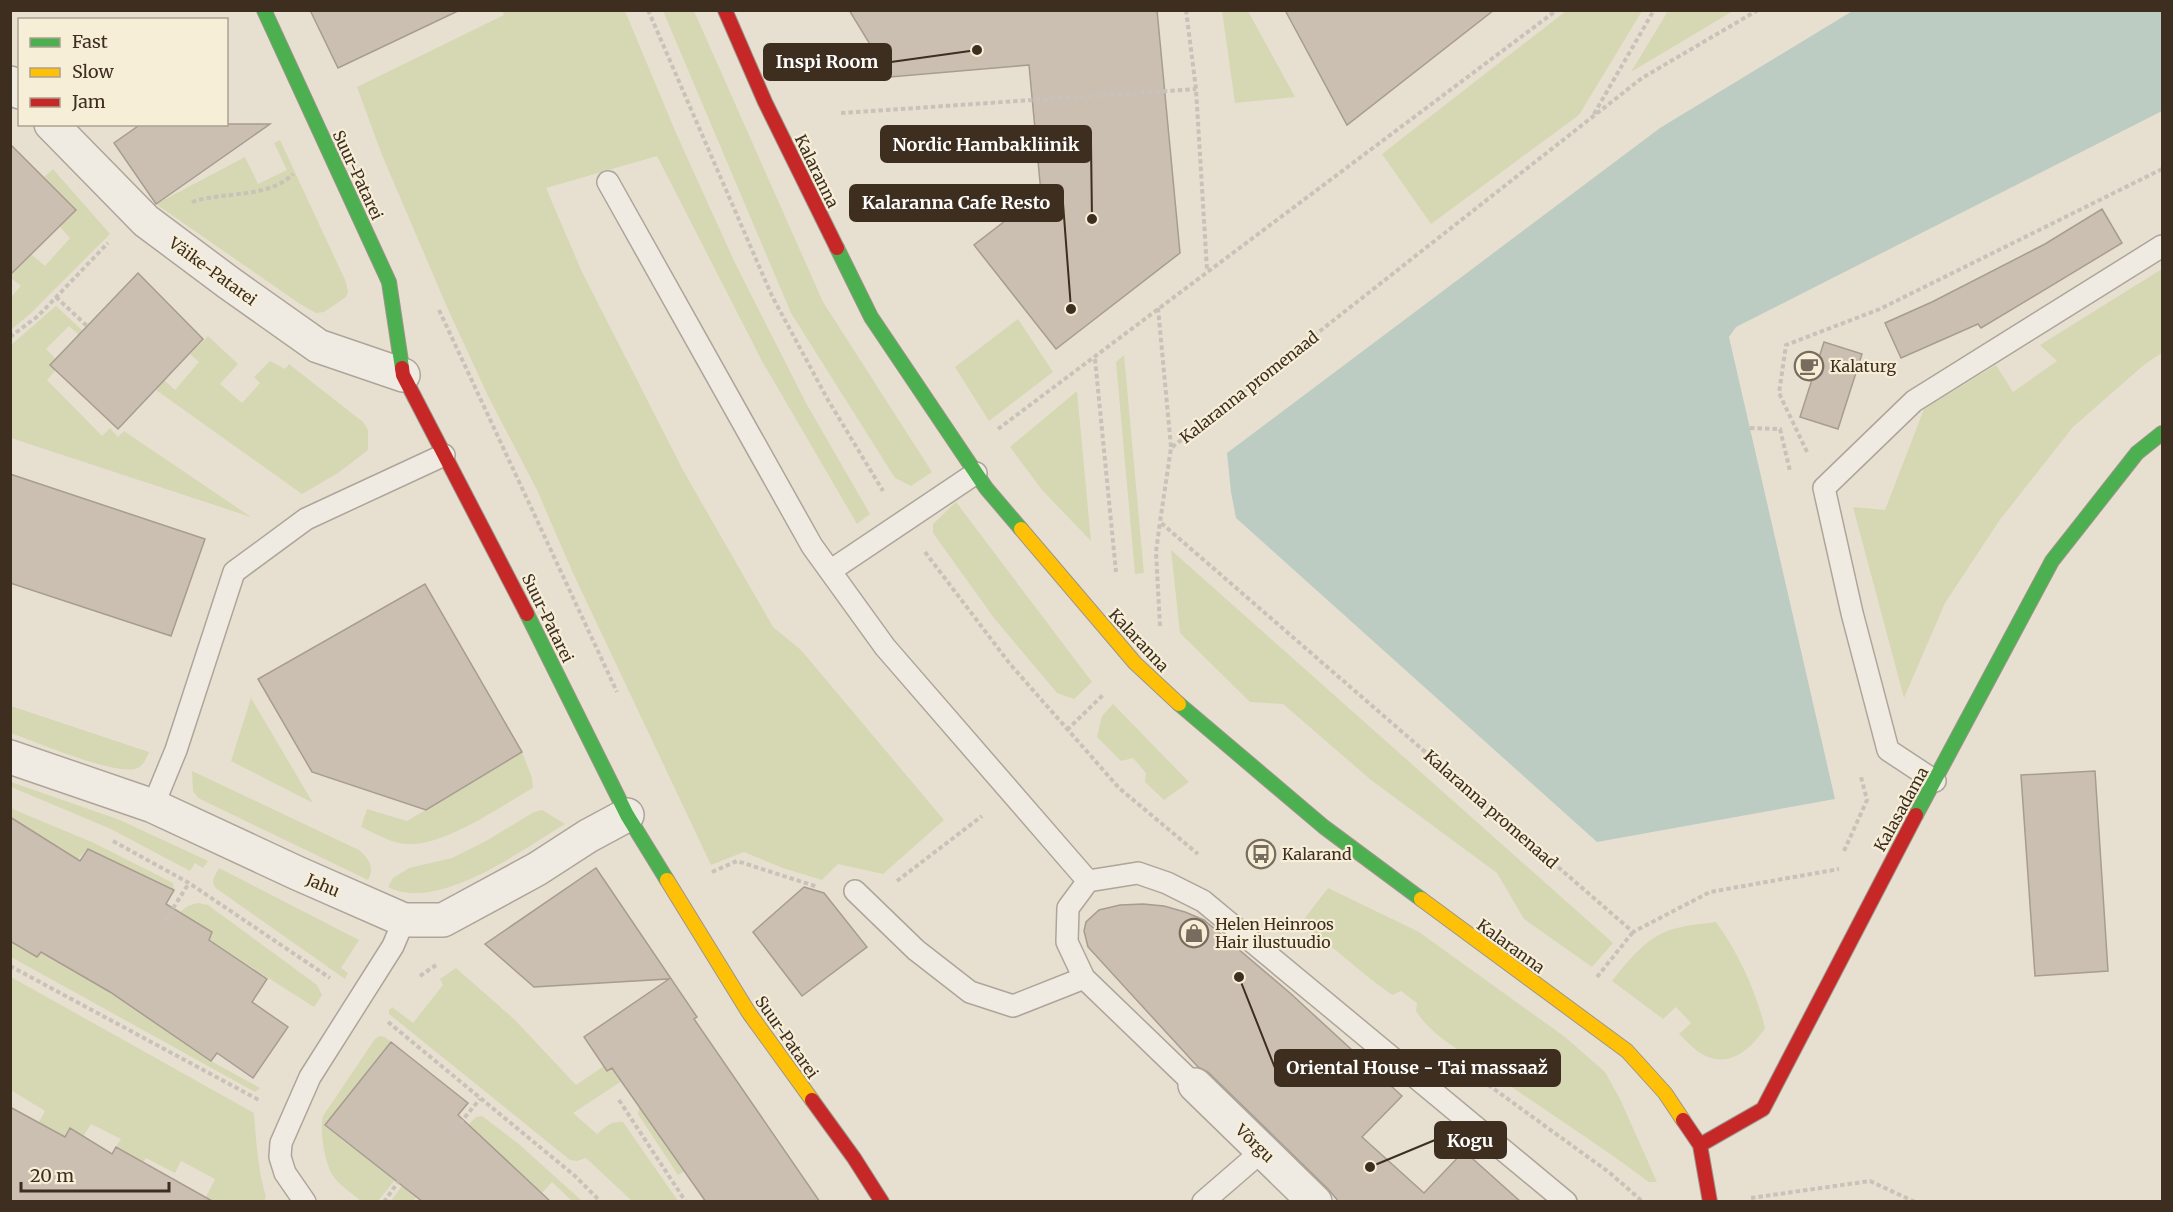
<svg xmlns="http://www.w3.org/2000/svg" width="2173" height="1212" viewBox="0 0 2173 1212" font-family="Merriweather,serif">
  <style>
    .green { fill: #d6d7b3 }
    .water { fill: #bcccc2 }
    .building { fill: #cbbfb2; stroke: #a89c90; stroke-width: 1.5 }
    .lines { fill: none; stroke-linecap: round; stroke-linejoin: round }
    .lane-casing { stroke: #ada599; stroke-width: 24 }
    .street-casing { stroke: #ada599; stroke-width: 36 }
    .fast-casing { stroke: #9c958a; stroke-width: 16 }
    .slow-casing { stroke: #9c958a; stroke-width: 16 }
    .jam-casing { stroke: #9c958a; stroke-width: 16 }
    .path { stroke: #c8c2b9; stroke-width: 4; stroke-dasharray: 4.5 3; stroke-linecap: butt }
    .lane { stroke: #efebe3; stroke-width: 21 }
    .street { stroke: #efebe3; stroke-width: 33 }
    .fast { stroke: #4caf50; stroke-width: 14 }
    .slow { stroke: #ffc107; stroke-width: 14 }
    .jam { stroke: #c62828; stroke-width: 14 }
    .labels { text-anchor: middle; dominant-baseline: central; stroke-width: 4.5; stroke-linejoin: round; paint-order: stroke }
    .street-label { font-size: 16px; fill: #3d2e20; stroke: #f7eed8 }
    .poi-label { font-size: 16px; fill: #3d2e20; stroke: #f7eed8; text-anchor: start }
    .leader { fill: none; stroke: #3d2e20; stroke-width: 2 }
    .callout-dot { fill: #3d2e20; stroke: #f7eed8; stroke-width: 2 }
    .callout { fill: #3d2e20; stroke: #3d2e20; stroke-width: 2 }
    .callout-label { font-size: 18px; text-anchor: middle; font-weight: bold; fill: #fff }
  </style>
  <rect width="100%" height="100%" fill="#e7e0d1"/>
  <path class="green" d="M502,11H625L676,133L735,263L806,403L870,514L857,524L762,361L657,156L546,188L582,272L684,472L773,627L801,650L944,820L883,874L838,864L822,880L783,868L744,852L711,865L573,573L537,490L488,396L447,307L382,155L357,87L504,15Z
    M663,11H694L823,302L932,472L911,486L895,478L791,313Z
    M1222,11H1248L1295,97L1235,103Z
    M1566,11H1642L1579,115L1431,224L1382,154Z
    M1668,11H1733L1631,72Z
    M280,140L346,282L348,292L346,297L324,312L316,313L300,304L156,204L245,157L258,184L287,170L274,143Z
    M53,169L110,234L31,313L11,330V297L21,286L11,278V275L31,254L45,266L70,238L59,226L76,209L44,177Z
    M2162,269V353L2145,364L2073,427L1999,521L1945,603L1904,698L1853,507L1885,510L1924,409L1996,365L2013,392L2057,361L2040,345Z
    M56,306L83,331L79,335L69,326L46,349L56,359V370L47,380L102,436L110,428L118,437L124,431L251,517L11,438V345Z
    M1018,319L1053,372L989,421L955,367Z
    M208,336L238,364L220,384L242,403L260,383L254,377L270,361L285,369L289,364L363,422L368,430V450L338,473L302,494L156,390L164,380L175,390L199,362L190,354Z
    M1124,355L1144,573L1135,574L1116,362Z
    M1077,391L1091,541L1042,490L1010,447Z
    M956,502L1092,682L1074,699L1057,693L994,618L933,533V524Z
    M1171,550L1613,943L1592,967L1524,919L1497,873L1371,780L1283,704L1250,702L1180,633Z
    M251,698L313,803L231,761Z
    M1113,704L1189,782L1164,800L1145,782L1146,773L1133,758L1121,761L1097,737L1102,716Z
    M11,706L149,752C146,759 143,767 135,769C111,774 36,742 11,733Z
    M522,752L532,778L533,788C501,806 444,846 408,844C392,844 375,833 361,827L367,809L407,821Z
    M192,771L359,850C369,859 375,867 368,880L198,798L193,791Z
    M11,782L120,820L208,861L203,868L195,863L190,871L111,829L11,787Z
    M10,808L94,843L173,883L174,890L88,849L72,865L11,817Z
    M542,810L565,824C522,850 437,913 388,887L393,878L409,868L452,858L486,841L534,812Z
    M219,868L359,940L341,968L348,973L345,979L217,889C209,882 215,876 219,868Z
    M1328,888L1419,932L1565,1037L1605,1072L1620,1099L1657,1182H1649C1594,1141 1535,1104 1479,1064C1458,1049 1430,1034 1416,1011L1417,1003L1401,991L1392,995L1368,977L1304,924L1305,918Z
    M198,903L208,905L317,985L322,995L314,1007L209,940L170,924C179,912 184,906 198,903Z
    M1716,922C1738,952 1756,991 1765,1028C1749,1052 1726,1071 1697,1051C1691,1046 1685,1040 1679,1034L1691,1023L1676,1007L1663,1019L1612,981C1629,960 1646,937 1673,929C1687,925 1702,924 1716,922Z
    M10,941L37,957L45,947L95,983L117,996L211,1061L260,1088L255,1092L11,957Z
    M456,968L515,1020L576,1085L604,1066L607,1071L684,1025L628,1077L573,1113L597,1134C605,1127 612,1120 623,1122L678,1201H632L586,1158L577,1161L570,1160L389,1014V1010L392,1007L413,1023L443,985L440,979Z
    M11,977L254,1113C256,1142 258,1169 266,1197L264,1201H204L215,1179L181,1161L175,1173L146,1158L143,1162L116,1147L121,1139L91,1124L83,1137L70,1128L65,1137L39,1122L45,1111L11,1090Z
    M379,1036L385,1037L391,1042L325,1125L395,1180L378,1201H361C353,1194 340,1186 333,1176C325,1164 319,1129 323,1116L375,1039Z
    M717,1053L722,1059L644,1113L685,1171L678,1175L638,1114L639,1107Z
    M482,1116L520,1145L582,1201H572L552,1182L542,1193L478,1134L465,1128L476,1117Z
    M402,1186L420,1194L413,1201L390,1202Z"/>
  <path class="water" d="M1854,10L2162,11V111L1736,327L1729,337L1835,799L1597,842L1236,518L1231,492L1227,453L1660,128Z"/>
  <path class="building" d="M310,10H460L338,68Z
    M849,10H1157L1180,253L1056,349L974,245L1041,193L1029,65L890,77Z
    M1285,10H1494L1347,125Z
    M141,124H270L156,204L114,143Z
    M10,144L76,210L10,275Z
    M2102,209L2122,243L1981,328L1978,324L1901,358L1885,323L1932,302L2045,244Z
    M138,273L203,339L118,429L50,365Z
    M1824,342L1862,354L1838,429L1800,417Z
    M10,474L205,539L171,636L10,583Z
    M425,584L522,752L426,810L312,772L258,679Z
    M2095,771L2108,971L2035,976L2021,775Z
    M10,817L80,861L88,849L174,890L166,904L212,932L209,940L267,979L252,1002L288,1027L253,1078L217,1053L211,1061L110,992L41,952L37,957L10,941Z
    M596,868L697,1017L694,1019L820,1202H706L612,1068L607,1071L584,1037L669,979L534,987L485,944Z
    M804,887L824,893L867,947L802,996L753,932Z
    M1143,904L1164,906L1185,912L1204,920L1290,993L1402,1096L1362,1137L1424,1193L1464,1151L1521,1202H1339L1328,1189L1208,1072L1198,1067L1088,947L1084,931L1086,922L1099,910L1120,905Z
    M391,1042L468,1103L458,1115L551,1202H423L325,1125Z
    M10,1107L65,1137L70,1128L112,1154L116,1147L214,1202H10Z"/>
  <g class="lines">
    <g class="lane-casing">
      <path id="lane" d="M608,182L812,546L885,647L1088,881
        M830,571L976,473
        M1935,781L1888,750L1852,613L1824,488L1914,401L2162,246
        M153,806L176,750L234,572L306,519L444,455
        M855,891L916,950L970,992L1013,1006L1084,978
        M1195,1085L1084,978L1067,942L1068,908L1088,881L1138,873L1167,883L1203,901L1566,1202
        M305,1202L285,1173L280,1157L281,1143L310,1077L393,946L404,920
        M1203,1202L1262,1151"/>
    </g>
    <g class="street-casing">
      <path id="street" d="M10,83L20,92
        M51,124L146,221L229,283L318,346L403,375
        M10,757L153,806L297,873L404,920H443L537,869L588,836L627,815
        M1195,1085L1315,1202"/>
    </g>
    <g class="fast-casing">
      <path id="fast" d="M264,10L389,282L402,368
        M837,248L871,317L986,488L1021,529
        M527,614L627,815L667,880
        M1179,704L1324,827L1421,899
        M1916,815L2052,561L2137,453L2162,433"/>
    </g>
    <g class="slow-casing">
      <path id="slow" d="M1021,529L1135,663L1179,704
        M667,880L749,1013L812,1100
        M1421,899L1627,1051L1665,1093L1683,1120"/>
    </g>
    <g class="jam-casing">
      <path id="jam" d="M725,10L765,102L837,248
        M402,368L403,375L527,614
        M812,1100L854,1158L882,1202
        M1683,1120L1700,1145L1710,1202
        M1700,1145L1763,1109L1916,815"/>
    </g>
    <path class="path" d="M648,10L772,296L828,400L883,491
      M1186,10L1196,89L1207,270
      M1758,10L1642,78L1171,448L1160,522L1633,932L1710,892L1839,869
      M841,113L1196,89
      M1594,114L1654,10
      M192,202C224,191 268,199 293,174
      M56,297L87,326
      M1158,308L1171,447
      M439,310L617,692
      M10,337L38,316L108,243
      M1095,359L1116,572
      M1750,428L1780,429L1790,471
      M998,429L1557,10
      M1807,452L1779,393L1786,345L1880,309L2162,169
      M925,552L1010,664L1119,788L1198,854
      M1160,626L1156,552L1160,522
      M1067,730L1104,694
      M113,841L189,883L330,978
      M1844,851L1867,800L1861,777
      M712,872L737,861L818,887
      M897,881L982,816
      M165,921L189,883
      M10,966L259,1100
      M420,976L436,965
      M1597,977L1633,932
      M388,1022L575,1176L601,1202
      M1476,1076L1610,1173L1643,1202
      M619,1100L686,1202
      M455,1129L480,1099
      M1751,1198L1870,1181L1915,1202
      M384,1202L398,1182"/>
    <use href="#lane" class="lane"/>
    <use href="#street" class="street"/>
    <use href="#fast" class="fast"/>
    <use href="#slow" class="slow"/>
    <use href="#jam" class="jam"/>
  </g>
  <defs>
    <g id="cafe-ring" transform="scale(1.5)"><circle r="9.5" fill="#f7eed8" stroke="#786c5e" stroke-width="1.5"/><path d="M-5.5-4.5H6V0H3Q3 3.5 0 3.5H-2.5Q-5.5 3.5-5.5 0ZM3-3.2v2h1.7v-2ZM-6 4.5H4V6H-6Z" fill="#786c5e"/></g>
    <g id="bus-ring" transform="scale(1.5)"><circle r="9.5" fill="#f7eed8" stroke="#786c5e" stroke-width="1.5"/><path d="M-5-6H5V4H4V6H2V4H-2V6H-4V4H-5ZM-3.5-4V0h7V-4ZM-3.5 1.2v1.5H-2V1.2ZM2 1.2v1.5H3.5V1.2Z" fill="#786c5e"/></g>
    <g id="shop-ring" transform="scale(1.5)"><circle r="9.5" fill="#f7eed8" stroke="#786c5e" stroke-width="1.5"/><path d="M-5-2.5h2.3a2.7 3.5 0 0 1 5.4 0H5L5.5 6h-11ZM-1.5-2.5h3a1.5 2.3 0 0 0-3 0Z" fill="#786c5e"/></g>
  </defs>
  <g fill-rule="evenodd">
    <use href="#cafe-ring" x="1809" y="366"/>
    <use href="#bus-ring" x="1261" y="854"/>
    <use href="#shop-ring" x="1194" y="933"/>
  </g>
  <g class="labels">
    <g class="street-label">
      <text transform="translate(817 171) rotate(64)">Kalaranna</text>
      <text transform="translate(358 175) rotate(65)">Suur-Patarei</text>
      <text transform="translate(213 271) rotate(36)">Väike-Patarei</text>
      <text transform="translate(1249 387) rotate(-38)">Kalaranna promenaad</text>
      <text transform="translate(548 618) rotate(64)">Suur-Patarei</text>
      <text transform="translate(1139 640) rotate(47)">Kalaranna</text>
      <text transform="translate(1491 809) rotate(41)">Kalaranna promenaad</text>
      <text transform="translate(1901 809) rotate(-61)">Kalasadama</text>
      <text transform="translate(323 885) rotate(23)">Jahu</text>
      <text transform="translate(1511 946) rotate(36)">Kalaranna</text>
      <text transform="translate(787 1037) rotate(55)">Suur-Patarei</text>
      <text transform="translate(1255 1143) rotate(44)">Võrgu</text>
    </g>
    <g class="poi-label">
      <text x="1830" y="366">Kalaturg</text>
      <text x="1282" y="854">Kalarand</text>
      <text x="1215" y="924">Helen Heinroos<tspan x="1215" dy="18">Hair ilustuudio</tspan></text>
    </g>
  </g>
  <path class="leader" d="M977 50L891 62M1092 219L1091 144M1071 309L1063 203M1239 977L1275 1068M1370 1167L1435 1140"/>
  <g class="callout-dot">
    <circle cx="977" cy="50" r="6"/>
    <circle cx="1092" cy="219" r="6"/>
    <circle cx="1071" cy="309" r="6"/>
    <circle cx="1239" cy="977" r="6"/>
    <circle cx="1370" cy="1167" r="6"/>
  </g>
  <g class="callout">
    <rect x="764" y="44" width="127" height="36" rx="6"/>
    <rect x="881" y="126" width="210" height="36" rx="6"/>
    <rect x="850" y="185" width="213" height="36" rx="6"/>
    <rect x="1275" y="1050" width="285" height="36" rx="6"/>
    <rect x="1435" y="1122" width="71" height="36" rx="6"/>
  </g>
  <g class="callout-label">
    <text x="827" y="68">Inspi Room</text>
    <text x="986" y="151">Nordic Hambakliinik</text>
    <text x="956" y="209">Kalaranna Cafe Resto</text>
    <text x="1417" y="1074">Oriental House - Tai massaaž</text>
    <text x="1470" y="1147">Kogu</text>
  </g>
  <rect width="2173" height="1212" fill="none" stroke="#3d2e20" stroke-width="24"/>
  <rect x="18" y="18" width="210" height="108" fill="#f7eed8" stroke="#ada18e" stroke-width="1.5"/>
  <rect x="30" y="38" width="30" height="9" fill="#4caf50" stroke="#ada18e" stroke-width="1.5"/>
  <text x="72" y="48" font-size="18" fill="#3d2e20">Fast</text>
  <rect x="30" y="68" width="30" height="9" fill="#ffc107" stroke="#ada18e" stroke-width="1.5"/>
  <text x="72" y="78" font-size="18" fill="#3d2e20">Slow</text>
  <rect x="30" y="98" width="30" height="9" fill="#c62828" stroke="#ada18e" stroke-width="1.5"/>
  <text x="72" y="108" font-size="18" fill="#3d2e20">Jam</text>
  <path d="M21 1182v9h148v-9" fill="none" stroke="#3d2e20" stroke-width="3"/>
  <text x="30" y="1182" font-size="18" fill="#3d2e20" stroke="#f7eed8" stroke-width="4.5" paint-order="stroke">20 m</text>
</svg>
